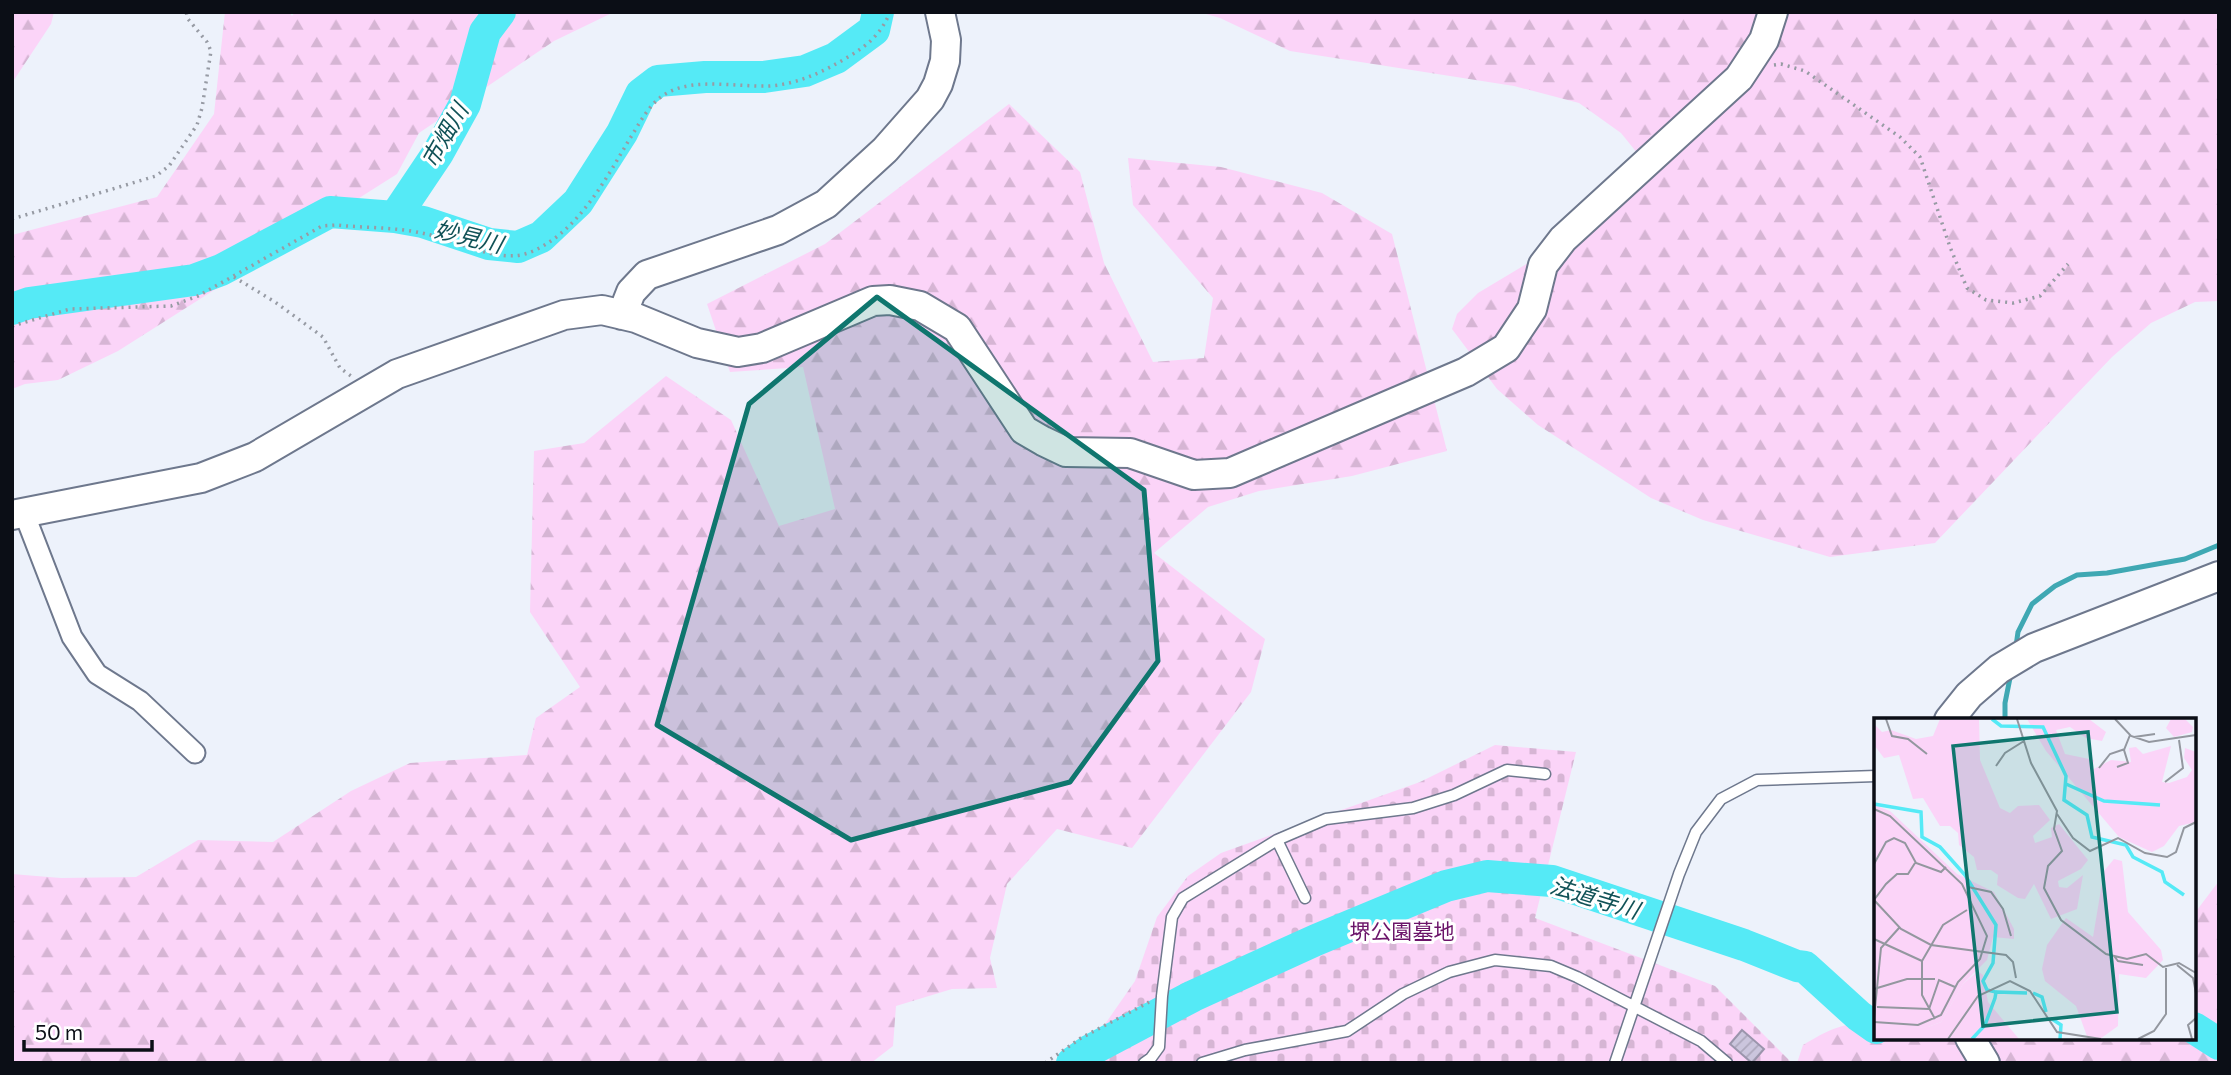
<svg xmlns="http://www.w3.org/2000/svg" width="2231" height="1075" viewBox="0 0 2231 1075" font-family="Commissioner,'Noto Sans JP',sans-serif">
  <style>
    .forest { fill: url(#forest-firs) }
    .cemetery { fill: url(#cemetery-stones) }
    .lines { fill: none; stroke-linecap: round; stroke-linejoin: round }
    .stream { stroke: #3fa8b3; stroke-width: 5 }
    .river { stroke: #55eaf6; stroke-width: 32 }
    .building { fill: url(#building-hatch); stroke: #9b95ac; stroke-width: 2 }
    .lane-casing { stroke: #6e788d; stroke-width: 13 }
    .street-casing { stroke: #6e788d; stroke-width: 23 }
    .secondary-casing { stroke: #6e788d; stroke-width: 32 }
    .path { stroke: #979ba4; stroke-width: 3.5; stroke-dasharray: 2 5; stroke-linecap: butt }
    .lane { stroke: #fff; stroke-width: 10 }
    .street { stroke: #fff; stroke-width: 19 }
    .secondary { stroke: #fff; stroke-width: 28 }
    .marked { fill: #0f766e; fill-opacity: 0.2; stroke: #0f766e; stroke-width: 5; stroke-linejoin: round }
    .labels { text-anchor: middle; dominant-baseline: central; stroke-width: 6; stroke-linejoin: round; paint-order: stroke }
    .park-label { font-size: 21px; fill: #6b1469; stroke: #fff }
    .water-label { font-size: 23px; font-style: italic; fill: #115257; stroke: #fff }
    .inset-river { fill: none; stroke: #55eaf6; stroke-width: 3.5 }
    .inset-road { fill: none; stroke: #93979f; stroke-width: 2 }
    .view { fill: #0f766e; fill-opacity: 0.15; stroke: #0f766e; stroke-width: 3.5 }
    .inset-edge { fill: none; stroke: #0b0e16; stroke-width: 3.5 }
  </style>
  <defs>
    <pattern id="forest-firs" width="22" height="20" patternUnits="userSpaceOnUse" patternTransform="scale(1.75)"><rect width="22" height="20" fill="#fbd4f8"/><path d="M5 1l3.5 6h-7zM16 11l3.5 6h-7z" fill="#d6b5d4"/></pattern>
    <pattern id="cemetery-stones" width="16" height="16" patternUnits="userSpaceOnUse" patternTransform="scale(1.75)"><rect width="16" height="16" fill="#fbd4f8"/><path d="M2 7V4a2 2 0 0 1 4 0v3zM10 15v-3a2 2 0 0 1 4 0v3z" fill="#d6b5d4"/></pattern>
    <pattern id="building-hatch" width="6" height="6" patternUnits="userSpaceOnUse" patternTransform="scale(1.75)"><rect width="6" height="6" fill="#cbc5dd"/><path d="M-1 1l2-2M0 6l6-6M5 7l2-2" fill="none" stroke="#ada8bd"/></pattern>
  </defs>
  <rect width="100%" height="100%" fill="#edf2fb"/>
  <path class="forest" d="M12,12H54L51,24L12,83Z
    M225,12H289L292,16L295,12H614L554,41L419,133L397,174L118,351L58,380L25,384L12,389V235L157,197L214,114Z
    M1199,12H2219V301L2195,302L2151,323L2112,357L1935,543L1830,557L1703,520L1651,498L1538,425L1497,389L1452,329L1457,314L1478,293L1550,250L1638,154L1621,133L1579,103L1514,86L1290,51L1220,18Z
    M1009,104L1080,172L1104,263L1153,362L1204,358L1213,298L1133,205L1128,158L1221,167L1322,193L1392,234L1447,451L1352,476L1259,491L1208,507L1154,553L1265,639L1251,692L1132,848L1057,829L1007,884L990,958L997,988L952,989L896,1006L893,1046L871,1063H12V874L61,878L136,877L198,840L273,842L351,791L410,763L527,755L536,718L580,687L530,612L534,451L584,443L666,376L731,420L779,526L835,509L803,367L730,372L707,304L825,244Z
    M2219,881V1063H1797L1803,1045C1828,1030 1845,1021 1876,1023V1038H2194V914Z"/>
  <path class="cemetery" d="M1495,745L1576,752L1535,918L1715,986L1792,1063H1078L1135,981L1157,917L1188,876L1221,853L1420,782Z"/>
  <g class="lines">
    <path class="stream" d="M2016,646L2018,632L2032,604L2055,586L2077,575L2107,573L2185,559L2219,545
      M2005,720V703L2011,673"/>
    <path class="river" d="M395,217L438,153L465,104L485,32L500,12
      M12,309L29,303L194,280L221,270L330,212L395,217L423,222L489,244L518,247L541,237L578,202L622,133L641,94L658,81L705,77H764L805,71L836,58L874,30L878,12
      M2194,1028L2219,1044
      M1072,1063L1089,1051L1193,996L1316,940L1446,886L1487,876L1552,881L1744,945L1797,966L1805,967L1859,1016L1876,1028"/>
  </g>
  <path class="building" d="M1742,1030L1764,1049L1752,1063L1730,1044Z"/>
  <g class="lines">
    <g class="lane-casing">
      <path id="lane" d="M1277,840L1305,898
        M1144,1063L1151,1058L1159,1047L1162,996L1172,917L1183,898L1277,840L1326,819L1413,808L1454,795L1507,770L1545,774
        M1202,1063L1245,1050L1347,1031L1403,994L1449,972L1495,960L1551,966L1577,977L1701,1041L1727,1063
        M1615,1063L1679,874L1696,832L1721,799L1757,780L1876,776"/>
    </g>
    <g class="street-casing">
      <path id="street" d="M24,513L72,637L97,674L140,701L195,753"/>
    </g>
    <g class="secondary-casing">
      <path id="secondary" d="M622,315L631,292L647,275L778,230L826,204L885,150L930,99L938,84L945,61L946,40L940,12
        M12,515L201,478L255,457L397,374L564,315L602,310L636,318L697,343L738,352L762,348L873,301L890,300L920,306L957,328L1024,430L1043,441L1066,452L1130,453L1194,475L1230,473L1466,372L1506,348L1532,309L1543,265L1563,239L1739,78L1764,40L1773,12
        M1949,720L1969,695L1999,669L2034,648L2219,576
        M1970,1038L1985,1063"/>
    </g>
    <path class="path" d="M1774,65L1781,64L1805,71L1900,137L1920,157L1950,247L1967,288L1986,300L2013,303L2040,296L2068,264
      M12,219L156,176L169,166L197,125L202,108L211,51L207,42L188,19L186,12
      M234,277L275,302L323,337L340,368L351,376
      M12,326L70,309L171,306L198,296L322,226L336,225C365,228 397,227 426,234C456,240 498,264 528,253C575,236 605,181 629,140C640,123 650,101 669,92C696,78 738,87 769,86C798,84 823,72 848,57C867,46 882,33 890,12
      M1045,1063L1081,1038L1149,1002"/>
    <use href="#lane" class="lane"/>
    <use href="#street" class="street"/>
    <use href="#secondary" class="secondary"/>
  </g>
  <path class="marked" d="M877,297L1144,490L1158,661L1070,782L851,840L657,725L749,404Z"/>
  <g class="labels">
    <g class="park-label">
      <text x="1402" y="930">堺公園墓地</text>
    </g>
    <g class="water-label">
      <text transform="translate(444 135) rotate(-60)">市畑川</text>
      <text transform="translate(469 236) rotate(14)">妙見川</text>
      <text transform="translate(1595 897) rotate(17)">法道寺川</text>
    </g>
  </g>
  <g transform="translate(1874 718)">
    <rect width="322" height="322" fill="#edf2fb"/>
    <path d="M66,1H105L106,42L126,90L136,95L144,88L165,87L176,102L159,118L161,125L178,119L177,110L185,106L214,142L207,151L184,163L185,169L193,170L209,157L203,191L177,201L160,166L151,181L144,180L123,167L124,157L117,152H103L100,139L85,127L84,115L76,108H66L49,80L39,81L25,37L10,40L0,27V6L8,14L17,12L42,21L59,18ZM153,1H215L232,14L228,23L212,20L196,9L182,12L191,36L220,42L218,52L237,42L257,44L255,30L262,29L269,36L297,28L288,64L295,65L313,59L318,52L310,40L311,30L322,34V104L305,108L290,128L278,134L245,119L172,33ZM297,1H311L319,9L318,14L300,19L292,10ZM240,141L248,143L254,194L287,232L289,242L272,260L245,256L244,308L226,321H214L202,288L171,263L168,251L173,227L192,200L219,219L230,153ZM104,253L109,257L114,284L145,321H0L1,310L54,309L67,304L89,266Z" fill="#fbd4f8"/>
    <path d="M0,87L16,93L83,156L120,174L140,211V221L119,219L113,242L89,266L67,304L54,309L0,312Z" fill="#fbd4f8"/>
    <path class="inset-river" d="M118,1L127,8L169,9L192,58L190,82L213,97L218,119L252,127L259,139L288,154L291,164L310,177M192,66L230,83L286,87M0,86L47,94L48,119L66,129L91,157L122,207L119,245L109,263L113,272L122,274L121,280L111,307L98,321M122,274L153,275M159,275L168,279L172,294M178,301L187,307L186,321"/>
    <path class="inset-road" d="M12,1L18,18L34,21L53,36M143,1L157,45L183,93L180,111L188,133L174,148L170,170L187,202L232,236L253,241L272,236L289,249L305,245L322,255M241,1L257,18L275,24L322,17M260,19L281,16M122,48L131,35L150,23M243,49L254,45L250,32L256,17M225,50L236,36L251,31M291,64L309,50L305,22M0,91L16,98L88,166L113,218L106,241L84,264L67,297L44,307L0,304M183,96L199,120L216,133L244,120L271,135L293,139L302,134L310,110L322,104M0,146L12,124L20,120L31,125L42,145L67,154L72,149M94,169L117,174L129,191L137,218M0,182L27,211L57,227L132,237L139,244L142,260M0,182L12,166L23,156H34L41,145M0,221L48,243M240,238L244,243L269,247M303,247L319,260L322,275M0,271L33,261H61M3,289L55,291L65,262L81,269M0,300L7,230L25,210M61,301L48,277V243L69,207L93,192M74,321L104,278L136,263L156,273L183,314L227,321M264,321L280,313L292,296V250M318,321L314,307L322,300"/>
    <path class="view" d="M214,14L243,294L109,308L79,28Z"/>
    <rect width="322" height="322" class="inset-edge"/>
  </g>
  <rect width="2231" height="1075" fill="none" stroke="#0b0e16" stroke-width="28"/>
  <path d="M24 1040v10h128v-10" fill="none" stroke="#0b0e16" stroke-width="3.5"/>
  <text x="35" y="1040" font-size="21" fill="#0b0e16" stroke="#ffffff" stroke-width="5" paint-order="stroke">50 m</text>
</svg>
